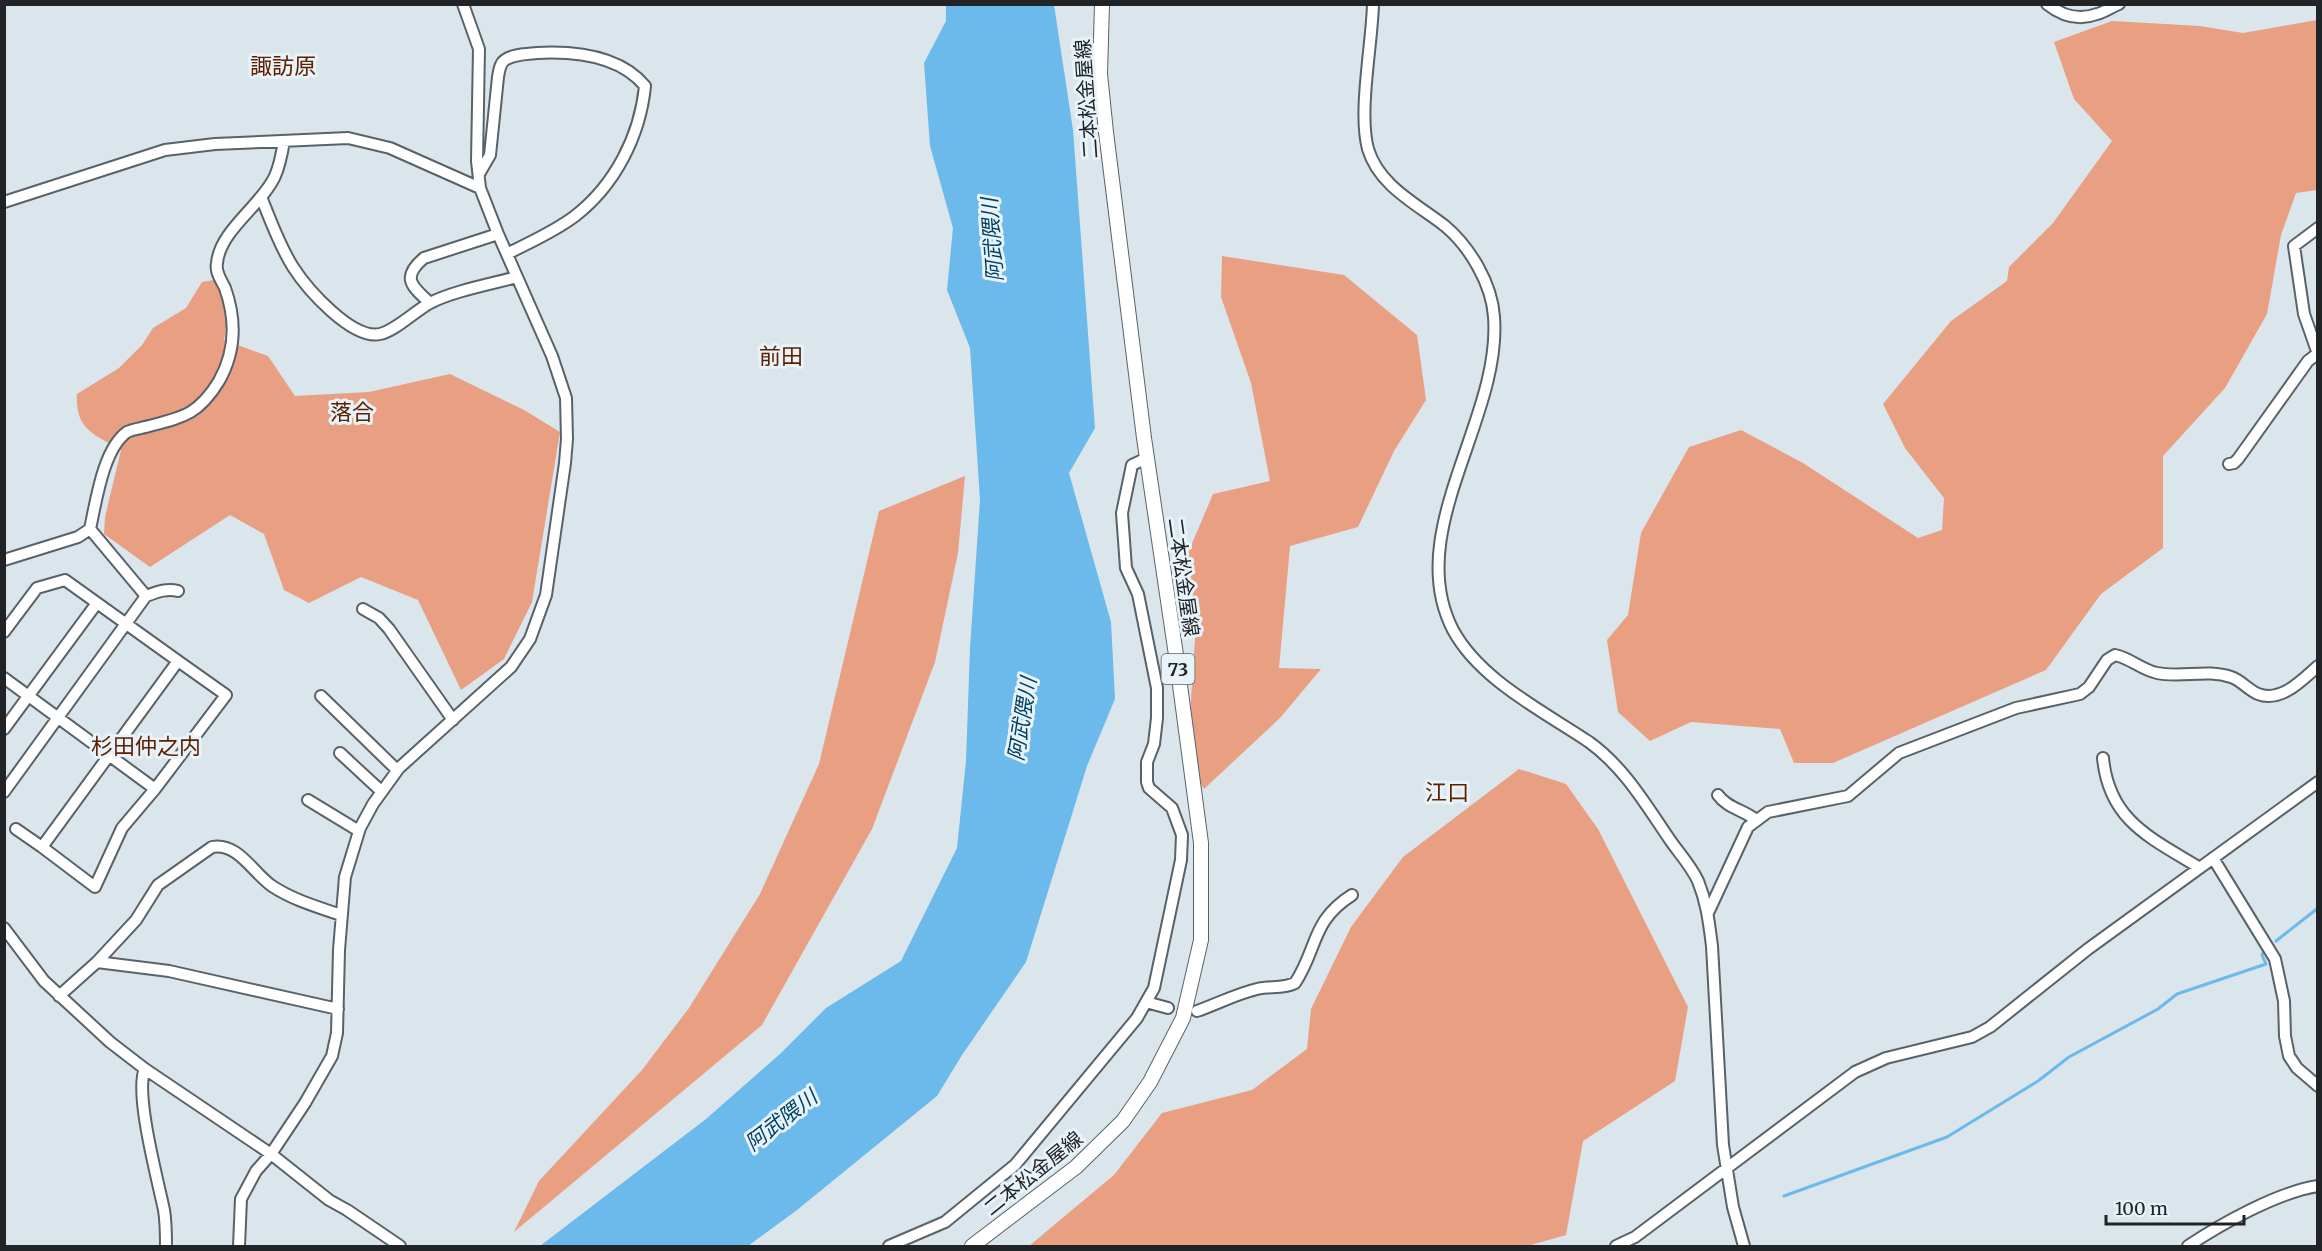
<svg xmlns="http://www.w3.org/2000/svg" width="2322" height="1251" viewBox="0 0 2322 1251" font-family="Merriweather,'Noto Sans JP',serif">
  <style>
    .green { fill: #e99f82 }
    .water { fill: #6cb9eb }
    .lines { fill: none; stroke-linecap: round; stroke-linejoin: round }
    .stream { stroke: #6cb9eb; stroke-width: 3 }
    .minor-casing { stroke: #5a6269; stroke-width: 14 }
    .major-casing { stroke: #5a6269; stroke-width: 16 }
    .minor { stroke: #fff; stroke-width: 10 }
    .major { stroke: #fff; stroke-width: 14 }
    .labels { text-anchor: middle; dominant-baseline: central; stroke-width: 6; stroke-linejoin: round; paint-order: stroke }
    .shield { fill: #e7f2f9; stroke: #5c6266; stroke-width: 1.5 }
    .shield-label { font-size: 18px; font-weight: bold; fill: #212427 }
    .street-label { font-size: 20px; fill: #212427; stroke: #e7f2f9 }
    .water-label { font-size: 21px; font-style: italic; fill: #004161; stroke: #e7f2f9 }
    .quarter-label { font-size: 22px; fill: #5f2000; stroke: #e7f2f9 }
  </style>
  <rect width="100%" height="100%" fill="#dae5ec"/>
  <path class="green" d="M2317,20V190L2296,193L2281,235L2267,314L2225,388L2163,456V548L2101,594L2046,670L1833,763H1794L1780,729L1691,722L1650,741L1618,712L1607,640L1628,615L1641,533L1689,447L1741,430L1803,463L1918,538L1942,530L1944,498L1905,448L1883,404L1951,321L2007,281L2009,267L2053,223L2112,141L2074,99L2054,42L2112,21L2200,26L2243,33Z
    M1222,256L1344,275L1417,335L1426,400L1394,451L1358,527L1290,546L1279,668L1321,669L1280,718L1204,789L1187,760L1196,624L1188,553L1213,494L1270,481L1251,383L1221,297Z
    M214,280C226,303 229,315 224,340L268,356L295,396L369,392L450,374L524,410L560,432L532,602L504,659L461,690L418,600L361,577L309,603L284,590L264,534L230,515L150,567L104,534L105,517L121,450C94,434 75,430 77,394L119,368L142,345L153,328L186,308L202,282Z
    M965,476L958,553L935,662L872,829L762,1025L514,1232L539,1181L642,1070L689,1008L760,894L819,764L879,511Z
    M1519,769L1566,784L1598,829L1688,1007L1675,1081L1583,1141L1566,1235L1527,1246H1029L1114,1175L1162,1113L1252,1090L1307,1049L1311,1009L1351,927L1403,857Z"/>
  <path class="water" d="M946,5H1054L1073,130L1095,428L1069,473L1111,622L1115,699L1087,766L1026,962L962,1055L937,1096L797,1210L748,1246H540L706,1119L780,1054L826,1008L901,961L957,848L966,761L970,648L980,500L970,348L947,290L953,228L930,146L924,63L946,21Z"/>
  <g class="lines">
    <path class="stream" d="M2276,941L2318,908
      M1784,1196L1947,1137L2038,1081L2069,1057L2158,1009L2177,994L2266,964L2262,955L2264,951"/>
    <g class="minor-casing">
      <path id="minor" d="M1373,4C1372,45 1358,112 1368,149C1379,186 1417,204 1445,226C1470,247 1492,284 1494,317C1502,419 1402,532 1453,630C1480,680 1543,711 1589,742C1624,767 1646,805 1670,840C1679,853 1691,866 1698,881C1707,903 1709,923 1712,946L1723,1145L1733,1207L1744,1246
        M2047,4C2062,16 2078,21 2097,14C2105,12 2111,7 2119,4
        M479,174L490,155L498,77C499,71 500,63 505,60C513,54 528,54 537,53C575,51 619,55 645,86C640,136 615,185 575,216C554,232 530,242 507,254
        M261,197C271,221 279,245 293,267C307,289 352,340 380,334C395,331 415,311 430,303C453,291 491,284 517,277
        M4,202L165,150L215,144L348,138L390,148L480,188
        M2318,228L2294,246L2304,314L2318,354
        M430,303C411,286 401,277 424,258L498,234
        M2229,464L2234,463L2238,459L2308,361L2317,354
        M90,529C96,502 103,449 127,432C133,429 143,428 149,426C184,417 199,414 219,381C236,351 236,319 225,288C221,280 215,272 217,263C220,230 262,205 275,176C280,165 282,153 284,141
        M4,560L78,537L90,529L146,596L4,792
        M146,596C157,592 167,588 178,591
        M363,609L379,618L389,629L453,720
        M4,632L37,588L65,580L178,661
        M178,661L226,695L155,789L122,828L95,887L42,847Z
        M4,678L155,789
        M321,696L397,770
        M4,729L97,603
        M340,753L381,791
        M2103,758C2109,821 2151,838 2200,868
        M1718,795C1727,808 1744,810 1756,820
        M308,800L359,831
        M16,829L42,847
        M2213,858L2275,959L2284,1001L2285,1036L2289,1056L2297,1068L2318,1086
        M1708,913L1748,827L1768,812L1848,796L1899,753L2016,708L2080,694L2089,687L2107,660L2115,655C2130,658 2142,670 2157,673C2181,678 2207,669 2231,677C2241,680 2248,690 2258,694C2281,703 2302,680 2318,666
        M4,928L44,981L110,1042L145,1069L271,1154L329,1200L347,1210L400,1246
        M97,962L136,920L158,885L212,847C238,842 253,873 272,886C293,900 318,907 341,915
        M59,996L97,962L169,971L338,1009
        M1146,1002L1168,1008
        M1197,1011C1217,1004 1236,994 1257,989C1269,986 1284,989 1295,983C1318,948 1311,921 1352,895
        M145,1069C134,1092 158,1181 164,1210C166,1222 166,1234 166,1246
        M239,1246L241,1199L256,1171L271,1154L305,1103L332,1056L337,1033L339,950L345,877L360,828L373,804L399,768L511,667L530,639L546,595L565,463L567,439L566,398L552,356L498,234L480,188L477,161L479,49L463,4
        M889,1246L945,1222L1015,1165L1137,1018L1154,988L1181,860L1182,835L1172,808L1149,788L1147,782V762L1154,744L1157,718V688L1138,594L1126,568L1122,513L1132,465L1147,458
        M1616,1246L1635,1237L1855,1072L1886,1058L1972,1037L1990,1027L2088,949L2318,782
        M2188,1246C2221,1224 2278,1192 2318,1186"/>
    </g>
    <g class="major-casing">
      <path id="major" d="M972,1246L1076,1167L1123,1121L1150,1082L1183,1018L1201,940V843L1176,655L1144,438L1106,132L1100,74L1102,4"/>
    </g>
    <use href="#minor" class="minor"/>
    <use href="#major" class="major"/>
  </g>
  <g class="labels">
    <rect class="shield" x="1161.5" y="654" width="33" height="30" rx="4.5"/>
    <g class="shield-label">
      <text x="1178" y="669">73</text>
    </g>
    <g class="street-label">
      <text transform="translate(1086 99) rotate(-94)">二本松金屋線</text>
      <text transform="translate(1184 577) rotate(82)">二本松金屋線</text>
      <text transform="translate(1033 1173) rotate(-39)">二本松金屋線</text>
    </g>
    <g class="water-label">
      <text transform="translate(992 240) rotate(-94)">阿武隈川</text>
      <text transform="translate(1022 719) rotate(-81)">阿武隈川</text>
      <text transform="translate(781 1120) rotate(-38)">阿武隈川</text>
    </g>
    <g class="quarter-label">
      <text x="283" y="66">諏訪原</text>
      <text x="781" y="356">前田</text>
      <text x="352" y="412">落合</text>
      <text x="146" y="746">杉田仲之内</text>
      <text x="1447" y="792">江口</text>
    </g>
  </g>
  <rect width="2322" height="1251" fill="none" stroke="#212427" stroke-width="12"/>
  <path d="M2106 1215v9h138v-9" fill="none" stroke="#212427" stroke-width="3"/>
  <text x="2115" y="1215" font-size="18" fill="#212427" stroke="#e7f2f9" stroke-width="4.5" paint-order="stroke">100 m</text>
</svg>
